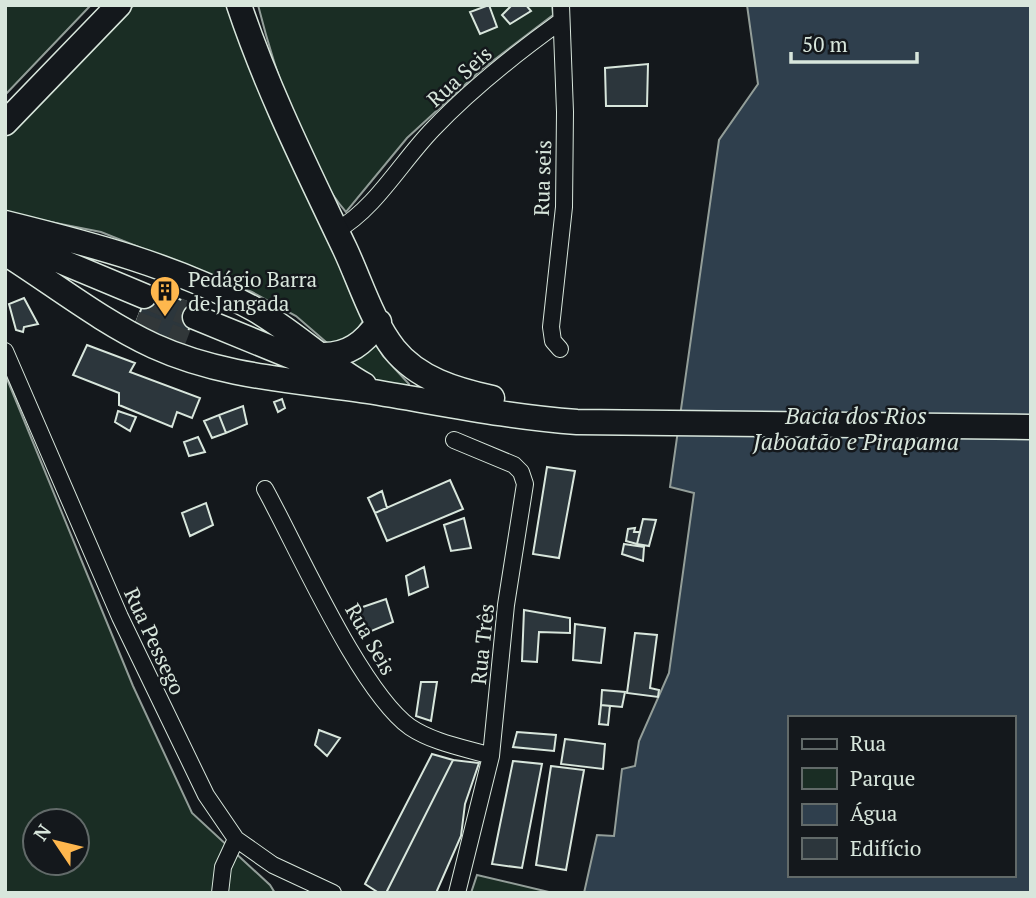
<svg xmlns="http://www.w3.org/2000/svg" width="1036" height="898" viewBox="0 0 1036 898" font-family="'PT Serif',serif">
  <style>
    .green { fill: #1a2d24; stroke: #939e99; stroke-width: 2; fill-rule: evenodd }
    .water { fill: #2f3f4d; stroke: #939e99; stroke-width: 2; fill-rule: evenodd }
    .building { fill: #2c363c; stroke: #d8e6dc; stroke-width: 2 }
    .lines { fill: none; stroke-linecap: round; stroke-linejoin: round }
    .primary-tunnel { stroke: #313739; stroke-width: 24; stroke-dasharray: 24 12; stroke-linecap: butt }
    .street-casing { stroke: #d8e6dc; stroke-width: 18 }
    .primary-casing { stroke: #d8e6dc; stroke-width: 27 }
    .street { stroke: #14181c; stroke-width: 16 }
    .primary { stroke: #14181c; stroke-width: 24 }
    .labels { text-anchor: middle; dominant-baseline: central; stroke-width: 5; stroke-linejoin: round; paint-order: stroke }
    .street-label { font-size: 21px; fill: #d8e6dc; stroke: #14181c }
    .poi-label { font-size: 21px; fill: #d8e6dc; stroke: #14181c; text-anchor: start }
    .water-label { font-size: 23px; font-style: italic; fill: #d8e6dc; stroke: #14181c }
  </style>
  <rect width="100%" height="100%" fill="#14181c"/>
  <path class="green" d="M5,5H91L5,95Z
    M134,5H226L246,56L365,318L353,336L333,348L296,316L252,292L101,232L5,213V133Z
    M258,5H552L553,15L481,70L407,138L346,212C304,163 274,68 258,5Z
    M371,336L383,356L409,384L405,395L339,367Z
    M5,374L133,686L192,813L270,885L275,893H5ZM35,821H77V863H35Z
    M477,875L553,893H471Z"/>
  <path class="water" d="M747,5H1031V893H584L597,835L614,836L622,769L635,766L639,741L669,673L694,493L670,487L719,140L758,84ZM789,718H1013V875H789Z"/>
  <path class="building" d="M489,5L497,27L480,34L470,12Z
    M512,5H526L531,11L510,24L502,15Z
    M648,64L647,106H606L605,68Z
    M149,288L198,306L181,349L133,331Z
    M24,298L38,324L24,327L23,332L16,330L9,304Z
    M87,345L135,363L130,372L200,398L192,418L177,412L172,427L119,405V393L73,375Z
    M282,399L285,408L278,412L274,402Z
    M243,406L247,424L226,433L219,415Z
    M118,411L136,417L130,431L115,422Z
    M219,415L226,433L212,438L204,421Z
    M198,437L205,452L189,456L184,442Z
    M547,467L575,471L559,558L533,554Z
    M450,480L463,509L387,541L375,513Z
    M382,491L387,508L375,513L368,498Z
    M206,503L213,525L190,536L182,513Z
    M464,518L471,548L451,551L444,525Z
    M643,519L656,520L649,546L637,544Z
    M635,528L634,532H640L637,544L626,541L628,529Z
    M624,544L644,547L643,561L622,554Z
    M424,567L428,587L409,595L406,576Z
    M386,599L393,622L362,635L354,610Z
    M524,610L570,618V633L539,632L537,662L522,661Z
    M575,624L605,628L601,663L573,660Z
    M635,633L657,635L650,688L659,690L658,697L627,693Z
    M421,682H437L431,721L416,716Z
    M602,690L625,692L622,707L601,705Z
    M601,705L610,706L608,725L599,724Z
    M319,730L340,738L327,756L315,745Z
    M517,732L556,735L554,751L513,747Z
    M565,739L605,744L603,769L561,764Z
    M432,754L453,760L386,893H379L365,884Z
    M453,760L479,763L465,804L461,836L436,893H386Z
    M513,761L542,764L522,868L492,864Z
    M551,766L584,770L566,870L536,865Z"/>
  <g class="lines">
    <path class="primary-tunnel" d="M144,296L195,317
      M135,323L186,342"/>
    <g class="street-casing">
      <path id="street" d="M336,231C376,208 401,162 433,129C472,88 515,54 561,21
        M560,349L553,341L551,327L564,207L565,112L561,5
        M5,351L120,617L206,795L236,839L273,865L333,893
        M454,440L514,465L521,472L525,484L506,605L491,756L457,893
        M265,489C297,547 360,691 410,727C434,743 465,748 491,756
        M220,893L223,867L236,839"/>
    </g>
    <g class="primary-casing">
      <path id="primary" d="M239,5C267,89 307,169 345,249C360,281 372,321 394,349C418,379 456,390 492,398
        M5,123L119,5
        M5,223C90,244 176,266 254,309C293,331 325,363 364,385
        M5,238L144,296
        M5,253C54,284 102,322 154,346C222,377 294,380 367,391C437,402 506,417 577,422L1031,427
        M195,317L327,371
        M321,355C348,356 364,343 379,322"/>
    </g>
    <use href="#street" class="street"/>
    <use href="#primary" class="primary"/>
  </g>
  <defs>
    <g id="building-pin" transform="scale(1.575)"><path d="M0 17L-7.5 6A9.5 9.5 0 1 1 7.5 6Z" fill="#ffb74d" stroke="#14181c"/><path d="M-4-6H4V6H1V3H-1V6H-4ZM-2.5-4.3h1.7v1.8h-1.7ZM.8-4.3h1.7v1.8H.8ZM-2.5-1h1.7V.8h-1.7ZM.8-1h1.7V.8H.8Z" fill="#111"/></g>
  </defs>
  <g fill-rule="evenodd">
    <use href="#building-pin" x="165" y="291"/>
  </g>
  <g class="labels">
    <g class="street-label">
      <text transform="translate(459 76) rotate(-42)">Rua Seis</text>
      <text transform="translate(542 178) rotate(-88)">Rua seis</text>
      <text transform="translate(371 639) rotate(60)">Rua Seis</text>
      <text transform="translate(155 641) rotate(65)">Rua Pessego</text>
      <text transform="translate(482 644) rotate(-84)">Rua Três</text>
    </g>
    <g class="poi-label">
      <text x="188" y="279">Pedágio Barra<tspan x="188" dy="24">de Jangada</tspan></text>
    </g>
    <g class="water-label">
      <text x="856" y="415">Bacia dos Rios<tspan x="856" dy="26">Jaboatão e Pirapama</tspan></text>
    </g>
  </g>
  <rect width="1036" height="898" fill="none" stroke="#d8e6dc" stroke-width="14"/>
  <rect x="788" y="716" width="228" height="161" fill="#14181c" stroke="#626a69" stroke-width="2"/>
  <rect x="802" y="739" width="35" height="10" fill="#14181c" stroke="#626a69" stroke-width="2"/>
  <text x="850" y="751" font-size="21" fill="#d8e6dc">Rua</text>
  <rect x="802" y="768" width="35" height="21" fill="#1a2d24" stroke="#626a69" stroke-width="2"/>
  <text x="850" y="786" font-size="21" fill="#d8e6dc">Parque</text>
  <rect x="802" y="804" width="35" height="21" fill="#2f3f4d" stroke="#626a69" stroke-width="2"/>
  <text x="850" y="821" font-size="21" fill="#d8e6dc">Água</text>
  <rect x="802" y="838" width="35" height="21" fill="#2c363c" stroke="#626a69" stroke-width="2"/>
  <text x="850" y="856" font-size="21" fill="#d8e6dc">Edifício</text>
  <g transform="translate(56 842) rotate(305)"><circle r="33" fill="#14181c" stroke="#626a69" stroke-width="2"/>
  <path d="M0-5L12 26L0 18L-12 26Z" fill="#ffb74d"/>
  <text y="-10" font-size="19" font-weight="bold" text-anchor="middle" fill="#d8e6dc">N</text>
  </g>
  <path d="M791 52v10h126v-10" fill="none" stroke="#d8e6dc" stroke-width="3.5"/>
  <text x="802" y="52" font-size="21" fill="#d8e6dc" stroke="#14181c" stroke-width="5" paint-order="stroke">50 m</text>
</svg>
